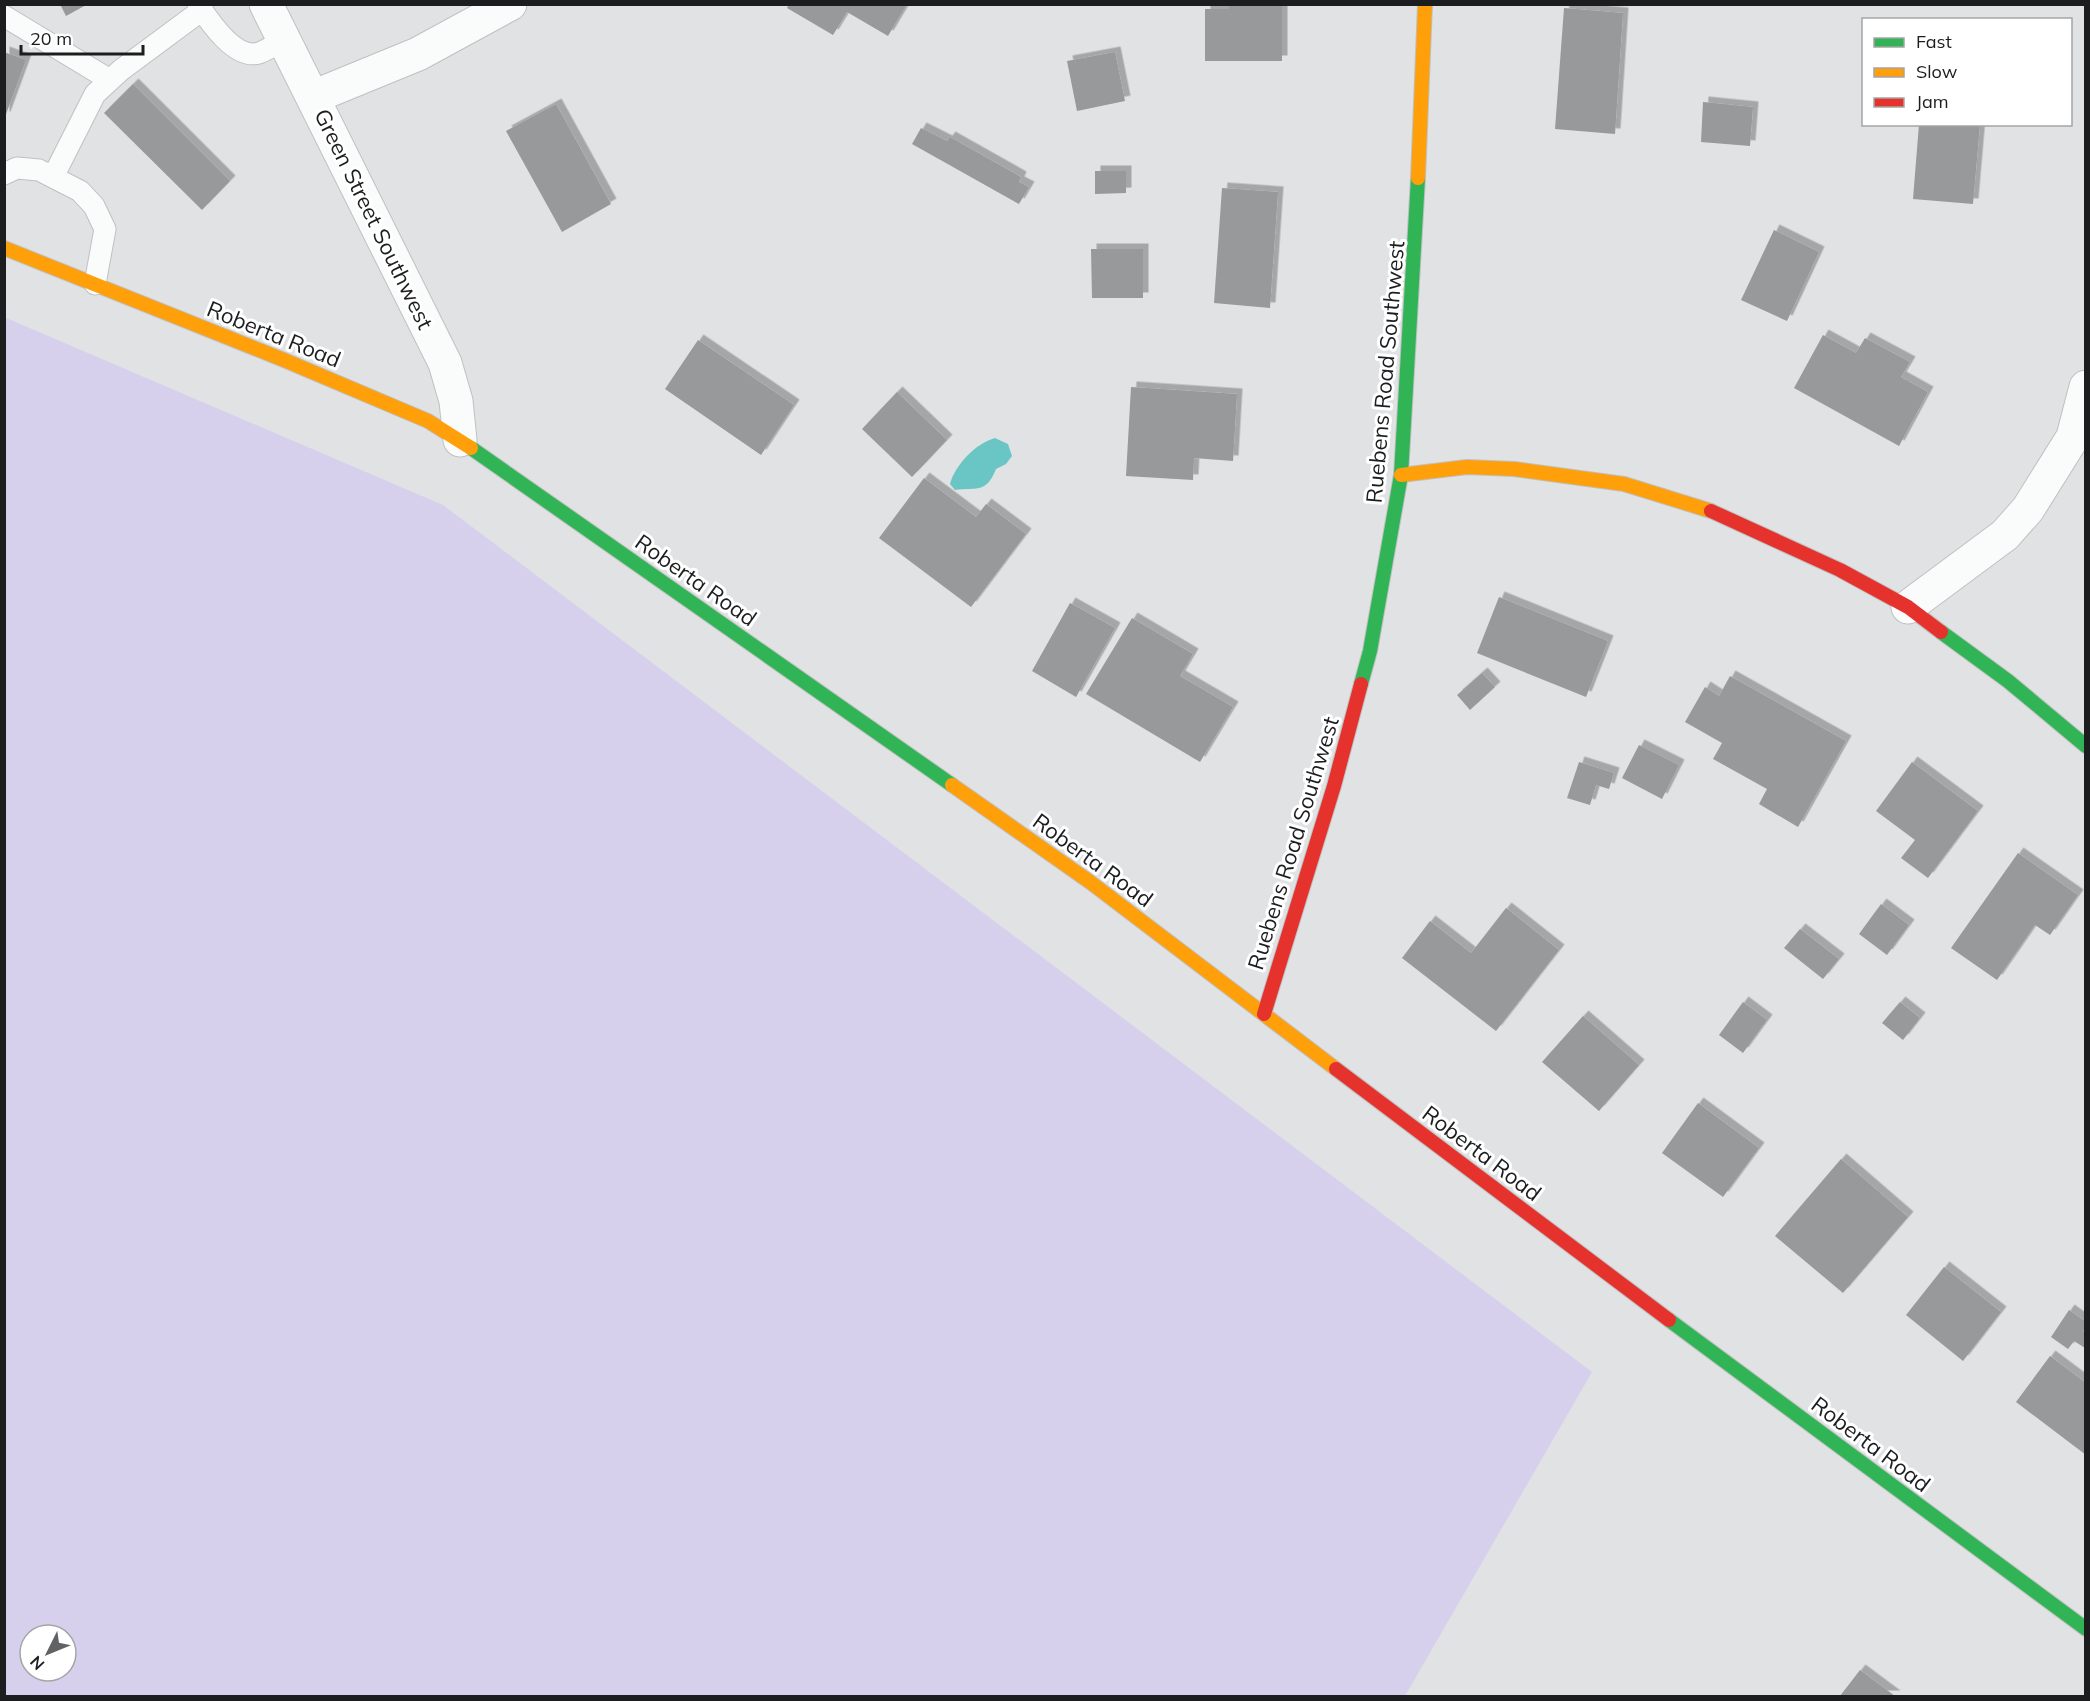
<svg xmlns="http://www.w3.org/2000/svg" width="2090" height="1701" viewBox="0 0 2090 1701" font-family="Mulish,sans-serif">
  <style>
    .green { fill: #d7d0ed; fill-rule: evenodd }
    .water { fill: #6ac6c4 }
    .building { fill: #97999b; filter: url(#shadow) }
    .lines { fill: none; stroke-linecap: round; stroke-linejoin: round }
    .lane-casing { stroke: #bfc0c1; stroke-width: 23 }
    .street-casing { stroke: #bfc0c1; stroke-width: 35 }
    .fast-casing { stroke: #bfc0c1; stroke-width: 16 }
    .slow-casing { stroke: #bfc0c1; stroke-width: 16 }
    .jam-casing { stroke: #bfc0c1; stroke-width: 16 }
    .lane { stroke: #fafbfb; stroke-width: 21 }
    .street { stroke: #fafbfb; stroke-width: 33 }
    .fast { stroke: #30b455; stroke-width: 14 }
    .slow { stroke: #ff9f0a; stroke-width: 14 }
    .jam { stroke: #e5322d; stroke-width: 14 }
    .labels { text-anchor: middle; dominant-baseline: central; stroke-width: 6; stroke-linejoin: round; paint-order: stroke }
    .street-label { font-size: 22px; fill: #1c1d1f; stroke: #fff }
  </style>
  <defs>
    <filter id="shadow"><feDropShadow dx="5.5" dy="-5.5" stdDeviation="0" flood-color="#0004"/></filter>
  </defs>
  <rect width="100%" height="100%" fill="#e0e2e4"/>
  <path class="green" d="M4,317L443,505L1592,1372L1405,1696H5ZM30,1635H66V1671H30Z"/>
  <path class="water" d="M995,438L1008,444L1012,456L1006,464L996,469C986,494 977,487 955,490L950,484C955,465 976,443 995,438Z"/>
  <path class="building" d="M60,4H88L66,16Z
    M789,4H907L888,36L847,12L833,35L787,8Z
    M1229,4H1282V61H1205V9H1229Z
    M1564,8L1623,13L1615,134L1555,129Z
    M4,52L26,60L5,117H4Z
    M1115,52L1125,101L1077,111L1067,61Z
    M133,84L230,181L202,210L104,113Z
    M1703,102L1753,107L1750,146L1701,142Z
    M556,104L611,204L562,232L506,131Z
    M1919,124H1980L1973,204L1913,199Z
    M921,128L947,141L950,137L1021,177L1019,182L1029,187L1019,204L912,144Z
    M1095,171H1126V193L1095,194Z
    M1222,188L1278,192L1270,308L1214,303Z
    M1774,230L1819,252L1787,321L1741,300Z
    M1091,249H1143V298H1092Z
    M1823,335L1856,353L1865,338L1910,362L1901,377L1928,392L1899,446L1794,388Z
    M698,340L794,405L761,455L665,389Z
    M1131,387L1237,394L1233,461L1194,458L1193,480L1126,476Z
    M897,392L947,440L912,477L862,429Z
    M924,478L976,517L986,504L1026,534L971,607L879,538Z
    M1499,597L1608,641L1586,697L1477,653Z
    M1070,603L1115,628L1076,697L1032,671Z
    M1132,618L1193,654L1180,676L1233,707L1200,762L1086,694Z
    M1482,673L1495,687L1470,710L1457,695Z
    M1730,676L1846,741L1798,827L1759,804L1767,789L1713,759L1722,743L1685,722L1705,687L1719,696Z
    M1639,745L1679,765L1662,799L1622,778Z
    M1579,762L1614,773L1609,789L1596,785L1590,805L1567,798Z
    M1912,762L1978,811L1928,878L1901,858L1915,840L1876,811Z
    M2018,853L2078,895L2050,935L2035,925L1997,980L1951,948Z
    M1881,904L1909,925L1887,955L1859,934Z
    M1506,908L1559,950L1496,1031L1402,958L1430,921L1471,953Z
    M1800,929L1839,959L1823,979L1784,948Z
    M1743,1002L1767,1020L1743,1053L1719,1035Z
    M1900,1002L1920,1018L1903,1040L1882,1023Z
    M1583,1016L1639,1065L1599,1111L1542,1062Z
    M1698,1103L1759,1148L1723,1197L1662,1153Z
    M1841,1159L1908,1217L1843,1293L1775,1236Z
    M1944,1267L2001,1312L1963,1361L1906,1315Z
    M2069,1310L2086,1322V1327L2083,1331L2086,1333L2085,1348L2074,1341L2068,1349L2051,1337Z
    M2050,1356L2086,1383V1455L2016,1402Z
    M1860,1670L1895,1696H1840Z"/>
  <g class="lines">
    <g class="lane-casing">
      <path id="lane" d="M198,4C209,21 235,60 259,53C267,50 276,44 284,40
        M4,16L110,80
        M4,174L17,168L39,170L80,191L94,206L105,229L95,284
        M53,177L95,94L121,70L202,10"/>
    </g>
    <g class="street-casing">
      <path id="street" d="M266,4L445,363L456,401L460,440
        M313,97L418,54L510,4
        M1908,607L2005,535L2028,509L2073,437L2086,387"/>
    </g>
    <g class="fast-casing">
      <path id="fast" d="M471,448L952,785
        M1941,632L2008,681L2086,746
        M1361,684L1370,651L1401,475L1418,178
        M1669,1320L2086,1629"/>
    </g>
    <g class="slow-casing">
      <path id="slow" d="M1418,178L1425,4
        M4,248L284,360L428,421L471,448
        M1401,475L1467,467L1514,469L1624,484L1711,511
        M952,785L1090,882L1336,1069"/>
    </g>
    <g class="jam-casing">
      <path id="jam" d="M1711,511L1840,570L1908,607L1941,632
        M1264,1014L1334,786L1361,684
        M1336,1069L1669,1320"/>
    </g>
    <use href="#lane" class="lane"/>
    <use href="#street" class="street"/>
    <use href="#fast" class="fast"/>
    <use href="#slow" class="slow"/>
    <use href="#jam" class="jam"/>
  </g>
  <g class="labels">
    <g class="street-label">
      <text transform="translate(374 219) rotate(64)">Green Street Southwest</text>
      <text transform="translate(274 334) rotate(22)">Roberta Road</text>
      <text transform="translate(1385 372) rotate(-85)">Ruebens Road Southwest</text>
      <text transform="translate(696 580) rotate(35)">Roberta Road</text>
      <text transform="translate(1293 843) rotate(-73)">Ruebens Road Southwest</text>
      <text transform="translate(1093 860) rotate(36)">Roberta Road</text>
      <text transform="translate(1482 1153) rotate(37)">Roberta Road</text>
      <text transform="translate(1871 1444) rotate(37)">Roberta Road</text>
    </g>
  </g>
  <rect width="2090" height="1701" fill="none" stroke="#1c1d1f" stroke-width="12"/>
  <rect x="1862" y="18" width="210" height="108" fill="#ffffff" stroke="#a4a5a5" stroke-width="1.5"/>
  <rect x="1874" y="38" width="30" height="9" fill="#30b455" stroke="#a4a5a5" stroke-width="1.5"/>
  <text x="1916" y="48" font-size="18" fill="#1c1d1f">Fast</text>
  <rect x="1874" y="68" width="30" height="9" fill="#ff9f0a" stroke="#a4a5a5" stroke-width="1.5"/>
  <text x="1916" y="78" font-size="18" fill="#1c1d1f">Slow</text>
  <rect x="1874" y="98" width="30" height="9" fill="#e5322d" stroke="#a4a5a5" stroke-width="1.5"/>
  <text x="1916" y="108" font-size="18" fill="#1c1d1f">Jam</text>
  <g transform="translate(48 1653) rotate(227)"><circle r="28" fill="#ffffff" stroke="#a4a5a5" stroke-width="1.5"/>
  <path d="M0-4.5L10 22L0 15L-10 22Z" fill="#616264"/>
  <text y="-9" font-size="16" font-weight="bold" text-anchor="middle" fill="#1c1d1f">N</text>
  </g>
  <path d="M21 45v9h122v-9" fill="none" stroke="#1c1d1f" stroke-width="3"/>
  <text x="30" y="45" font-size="18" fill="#1c1d1f" stroke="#ffffff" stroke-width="4.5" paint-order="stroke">20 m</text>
</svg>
